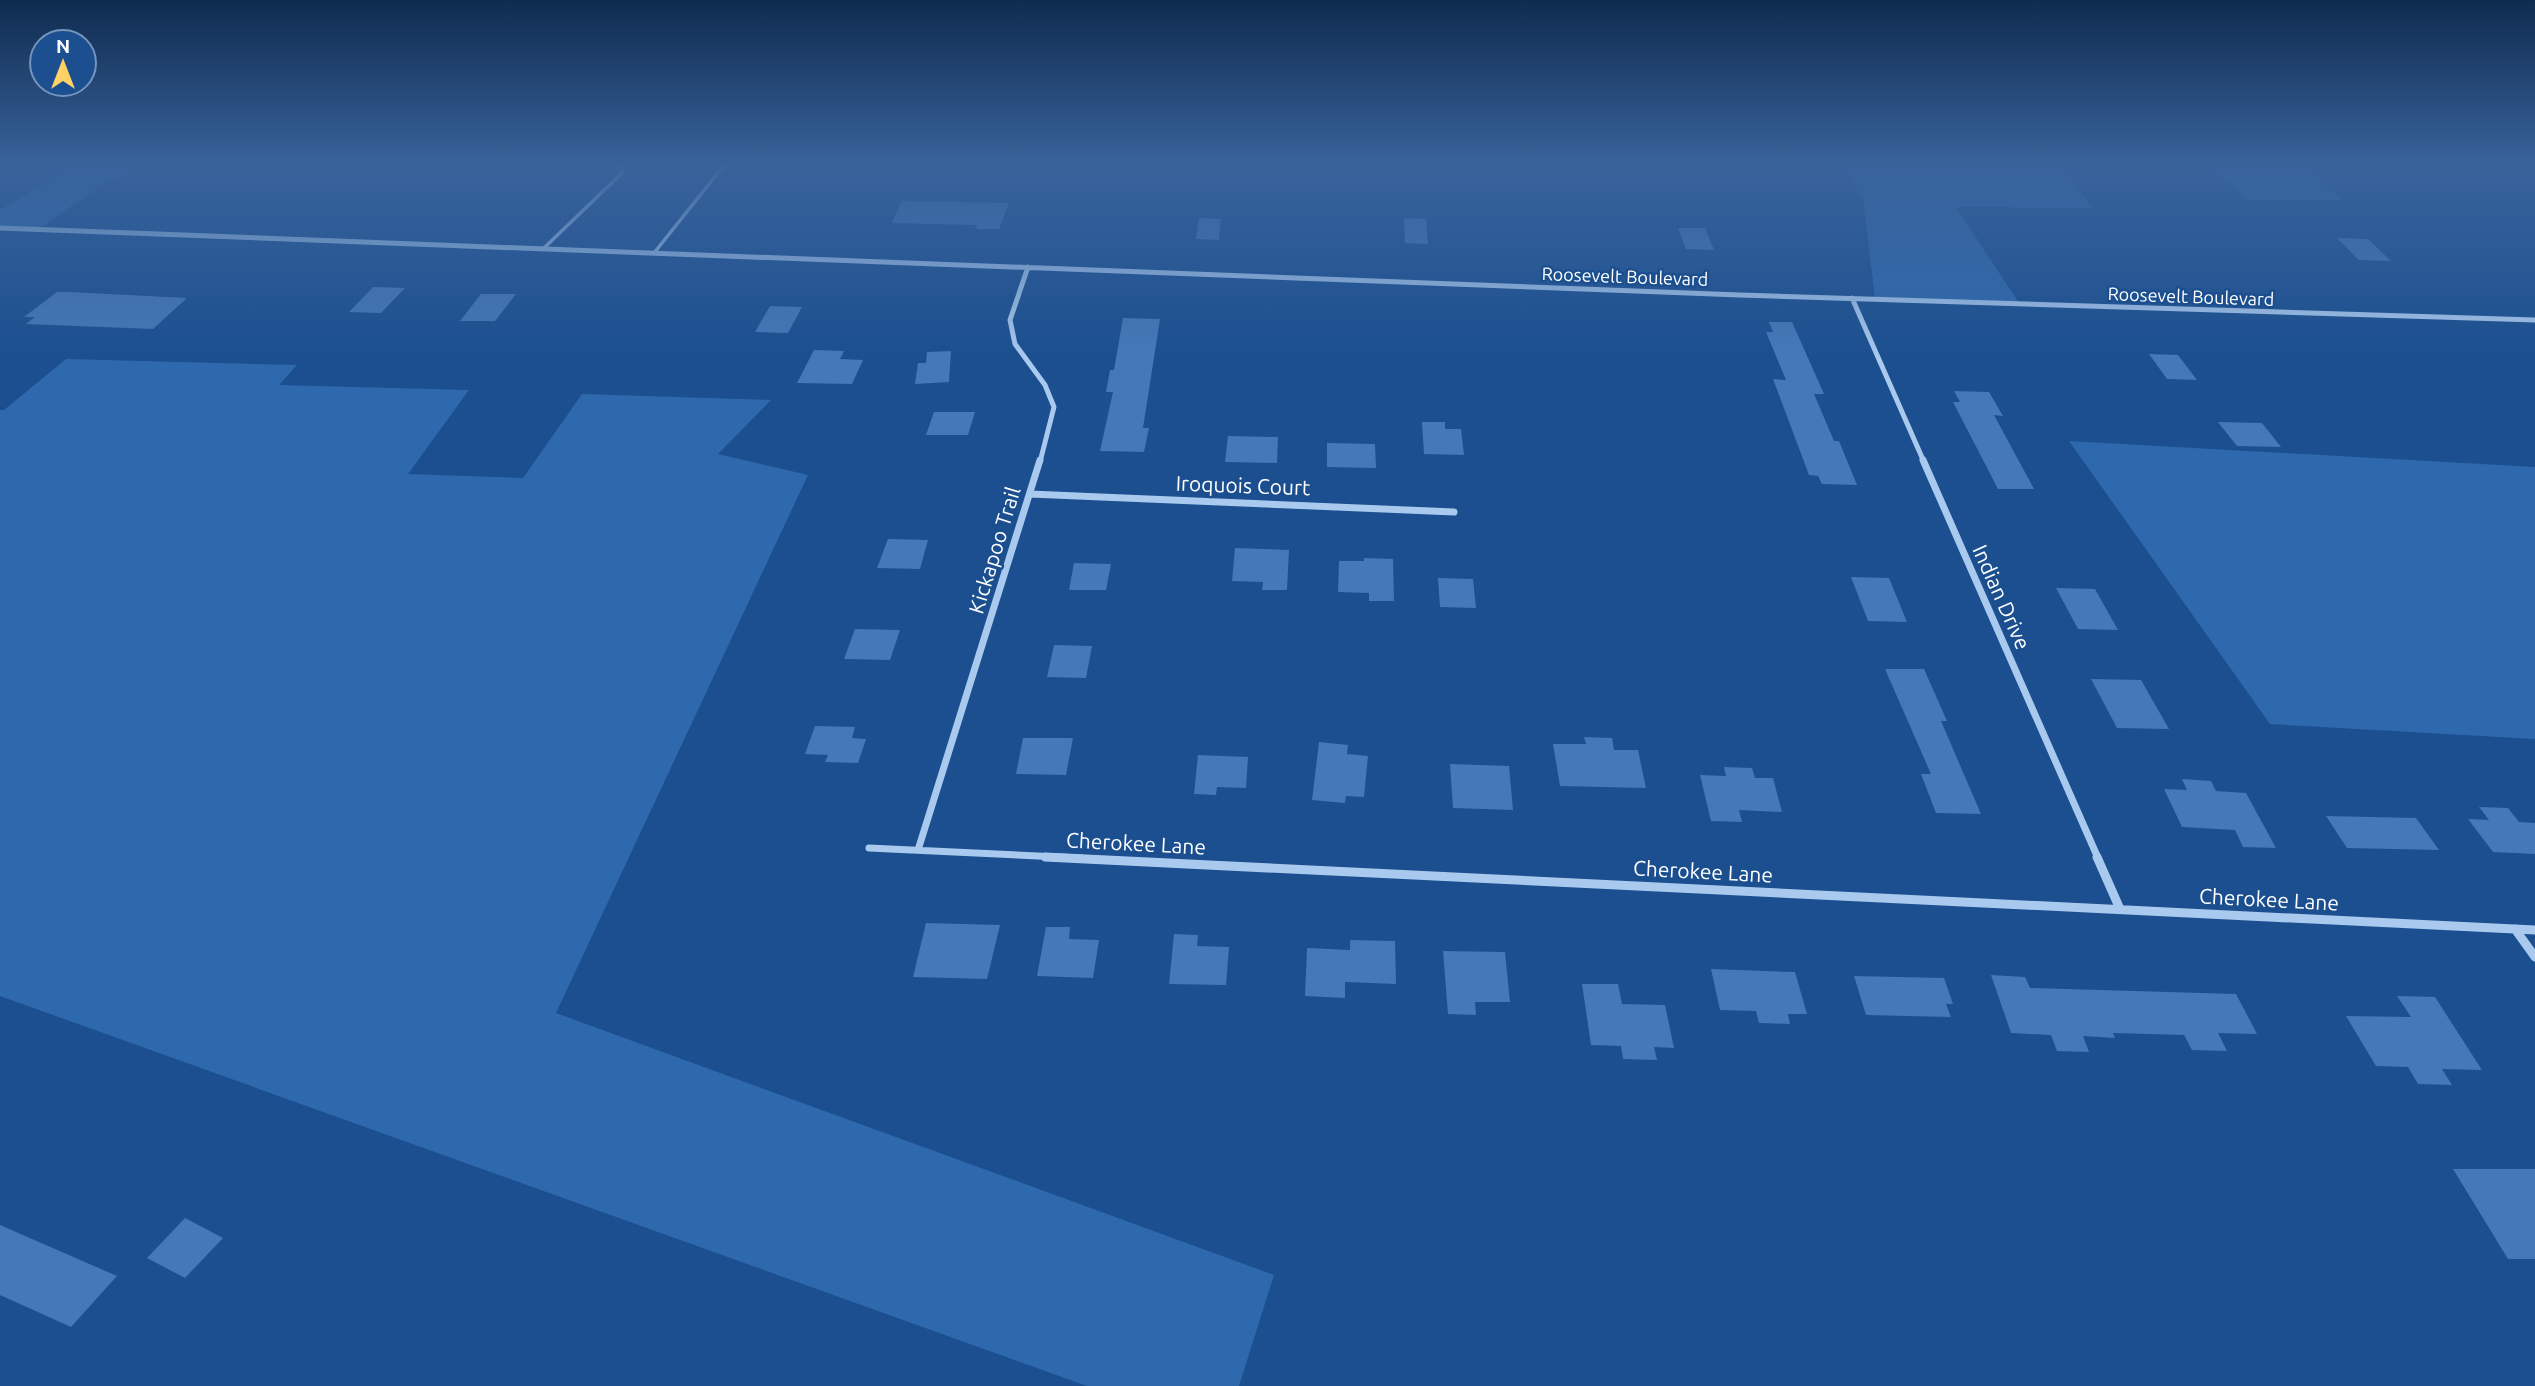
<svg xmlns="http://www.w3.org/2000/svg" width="2535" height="1386" viewBox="0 0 2535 1386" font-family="Ubuntu,sans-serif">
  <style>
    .green { fill: #2e69ad }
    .building { fill: #4478b7 }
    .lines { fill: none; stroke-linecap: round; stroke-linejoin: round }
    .service { stroke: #a9c9ee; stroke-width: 3.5 }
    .minor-far2 { stroke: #a9c9ee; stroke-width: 5 }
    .minor-far1 { stroke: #a9c9ee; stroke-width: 7 }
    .minor { stroke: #a9c9ee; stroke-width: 9 }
    .labels { text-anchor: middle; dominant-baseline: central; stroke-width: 5; stroke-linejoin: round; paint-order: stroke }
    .far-street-label { font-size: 18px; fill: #fff; stroke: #1b4f8f }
    .street-label { font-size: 21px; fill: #fff; stroke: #1b4f8f }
  </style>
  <rect width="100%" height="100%" fill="#1b4f8f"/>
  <path class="green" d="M77,164H153L109,180L34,232L0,230V210Z
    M1715,164H2058L2093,208L1956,207L2019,303L1875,298L1863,199L1845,169Z
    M2208,164H2463L2465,165L2304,166L2342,200H2247Z
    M66,359L297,365L279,385L469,390L408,474L523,478L582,394L771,400L718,454L808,475L556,1013L1274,1275L1239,1386H1087L0,996V410H4Z
    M2069,441L2535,467V739L2270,724Z"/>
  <path class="building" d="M902,201L1009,203L999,229H976L977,225L892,223Z
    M1199,218L1221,219L1219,240L1196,239Z
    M1404,218L1426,219L1428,244L1405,243Z
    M1678,228H1705L1714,250L1686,249Z
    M2337,238L2368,239L2391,261L2359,260Z
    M373,287L405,288L381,313L349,312Z
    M57,292H69L187,298L153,329L26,324L35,317H24Z
    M481,294H516L495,321H460Z
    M770,306L802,307L788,333L755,332Z
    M1123,318L1160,319L1143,428H1149L1144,452L1100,451L1113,392H1106L1110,370H1114Z
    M1769,322H1792L1824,394H1814L1834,441H1839L1857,485L1822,484L1818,476L1809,475L1773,379L1786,380L1766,332H1773Z
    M814,350L844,351L840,359L863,360L852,384L797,383Z
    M951,351L949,382L915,384L918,363H926L927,352Z
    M2149,354L2178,355L2197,380L2167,379Z
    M1954,391L1989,392L2003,416L1994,415L2034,489H1998L1953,402H1960Z
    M934,412H975L968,435H926Z
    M1422,422H1445V429H1461L1464,455L1424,454Z
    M2218,422L2262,423L2281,447L2237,446Z
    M1228,436L1278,437L1277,463L1225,462Z
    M1327,443L1375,444L1376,468L1327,467Z
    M888,539L928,540L920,569L877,568Z
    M1235,548L1289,550L1287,590H1262L1263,582L1232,581Z
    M1364,558L1393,559L1394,601H1369V593L1338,592L1339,561H1364Z
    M1074,563L1111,564L1106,590H1069Z
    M1851,577L1889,578L1907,622L1868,621Z
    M1438,578L1473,579L1476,608L1440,607Z
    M2056,588L2095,589L2118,630L2078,629Z
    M855,629L900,630L890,660L844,659Z
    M1054,645L1092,646L1086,678L1047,677Z
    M1885,669H1924L1947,721H1941L1981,814L1936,813L1921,774H1931Z
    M2091,679L2141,680L2169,729L2117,728Z
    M815,726L855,727L852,738L866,739L858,763L825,762L828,755L805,754Z
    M1584,737L1612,738L1614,750H1638L1646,788L1560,786L1553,744H1586Z
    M1023,738H1073L1066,775L1016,774Z
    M1319,742L1348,745L1347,754L1368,756L1364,797L1346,796L1345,803L1312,800Z
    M1198,755L1248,757L1246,788L1217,787L1216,795L1194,794Z
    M1450,764L1509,766L1513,810L1453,808Z
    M1724,767L1752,768L1755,778H1773L1782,812L1739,810L1742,822L1711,821L1700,775L1726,776Z
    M2182,779L2211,781L2216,791L2246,793L2276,848L2243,847L2235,830L2182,827L2164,789L2187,790Z
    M2479,807L2508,808L2519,822L2535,823V854L2493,852L2468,819L2489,820Z
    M2326,816L2416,818L2439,850L2347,848Z
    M926,923L1000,925L987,979L913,977Z
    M1046,927H1070L1069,939L1099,940L1093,978L1037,976Z
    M1174,934L1198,935L1197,946L1229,947L1226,985L1169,984Z
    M1350,940L1395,941L1396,984L1345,982V998L1305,996L1307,948L1350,950Z
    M1443,951L1505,952L1510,1002H1475L1476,1015L1448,1014Z
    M1711,969L1795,972L1807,1014H1788L1790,1024L1759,1023L1756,1011L1720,1010Z
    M1991,975L2025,977L2030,988L2236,994L2257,1034L2218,1033L2227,1051L2192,1050L2184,1035L2113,1033L2115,1038L2083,1036L2089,1052L2057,1051L2051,1035L2011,1033Z
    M1854,976L1944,978L1953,1004H1946L1951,1017L1866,1015Z
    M1582,984H1618L1622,1004L1665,1005L1674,1048L1654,1047L1657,1060L1623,1059L1621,1046L1591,1045Z
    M2397,996L2435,997L2482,1070L2442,1069L2452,1085L2418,1084L2408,1067L2376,1066L2346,1016L2411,1017Z
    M2453,1169H2535V1259H2508Z
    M185,1218L223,1238L185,1278L147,1258Z
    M0,1225L117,1276L71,1327L0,1295Z"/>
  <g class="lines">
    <path class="service" d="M544,248L623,172L619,164
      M654,253L725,164"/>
    <path class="minor-far2" d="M0,228L1740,295L2535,320
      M1028,267L1010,320L1015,344L1045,385L1054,407L1040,462
      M1852,298L1924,462"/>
    <path class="minor-far1" d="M1923,460L2098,858
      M1030,494L1454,512
      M869,848L1081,858
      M918,850L1040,460"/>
    <path class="minor" d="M1045,857L2535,930
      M2097,857L2120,909
      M2515,929L2535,957"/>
  </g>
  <linearGradient id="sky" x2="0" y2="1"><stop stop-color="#0f2b4f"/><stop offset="0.46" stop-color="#39639b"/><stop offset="1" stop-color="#39639b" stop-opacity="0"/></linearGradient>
  <rect width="2535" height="358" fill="url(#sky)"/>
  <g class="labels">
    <g class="far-street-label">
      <text transform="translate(1625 276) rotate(2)">Roosevelt Boulevard</text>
      <text transform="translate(2191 296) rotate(2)">Roosevelt Boulevard</text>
    </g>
    <g class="street-label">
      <text transform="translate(1243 485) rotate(2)">Iroquois Court</text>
      <text transform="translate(994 550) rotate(-73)">Kickapoo Trail</text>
      <text transform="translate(2002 597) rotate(66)">Indian Drive</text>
      <text transform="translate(1136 843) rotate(3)">Cherokee Lane</text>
      <text transform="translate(1703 871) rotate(3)">Cherokee Lane</text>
      <text transform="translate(2269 899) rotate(3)">Cherokee Lane</text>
    </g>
  </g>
  <g transform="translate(63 63)"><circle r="33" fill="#1b4f8f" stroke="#7695bc" stroke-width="2"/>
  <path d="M0-5L12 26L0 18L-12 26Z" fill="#ffd166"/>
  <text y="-10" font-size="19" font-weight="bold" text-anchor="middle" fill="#ffffff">N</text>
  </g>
</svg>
